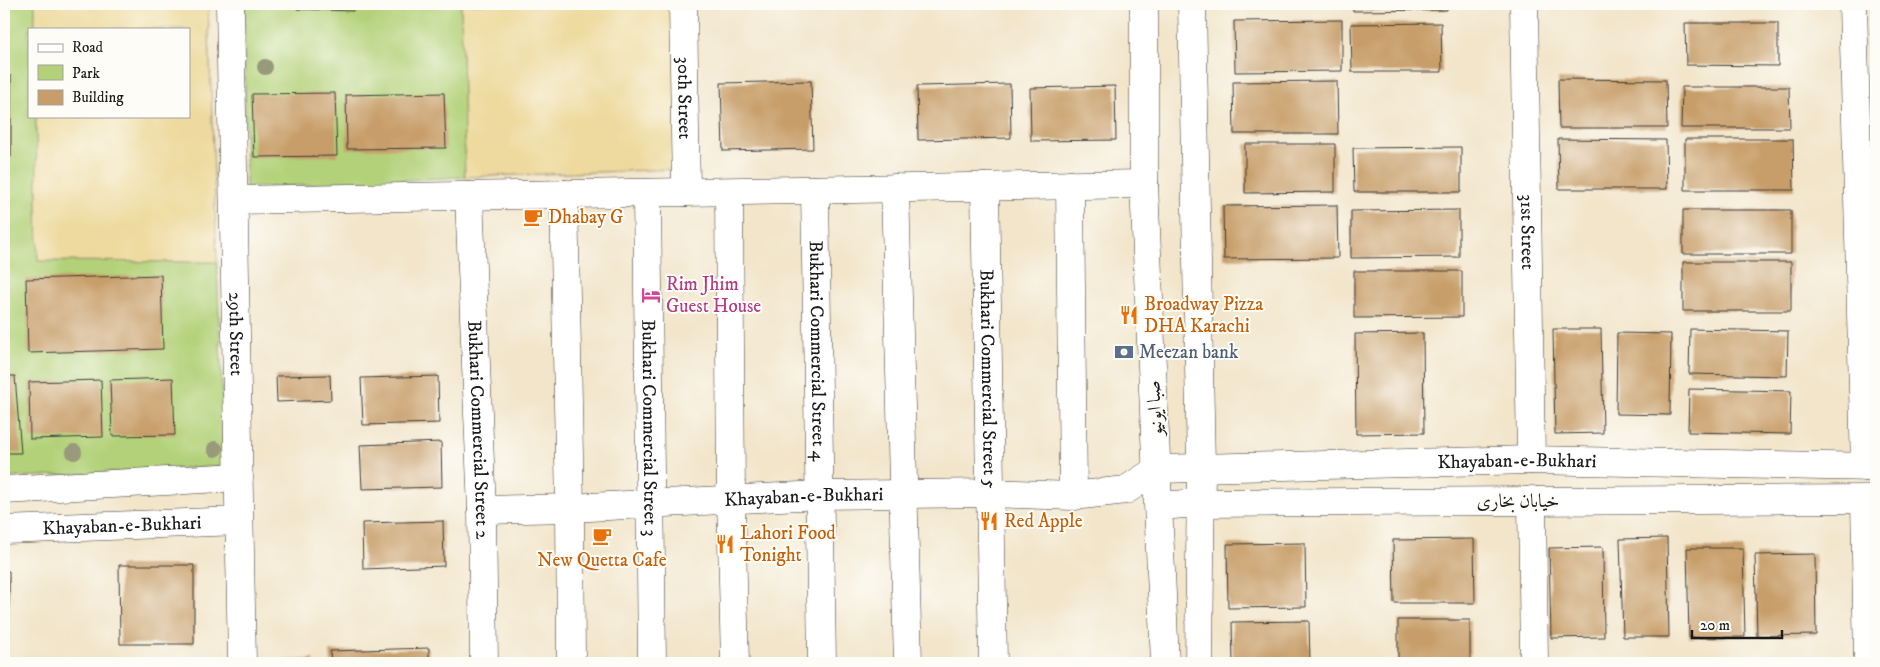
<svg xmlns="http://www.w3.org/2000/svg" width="1880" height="667" viewBox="0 0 1880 667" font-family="'IM FELL DW Pica',Amiri,serif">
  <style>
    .green { fill: #b2d178; stroke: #67764a }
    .sand { fill: #eeda9e; stroke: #857b5d }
    .building { fill: #c79e69 }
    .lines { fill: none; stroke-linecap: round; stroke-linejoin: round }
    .minor-casing { stroke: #3c3a36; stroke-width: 29 }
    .tertiary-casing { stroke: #3c3a36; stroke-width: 29 }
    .secondary-casing { stroke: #3c3a36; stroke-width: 29 }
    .minor { stroke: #fff; stroke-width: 28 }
    .tertiary { stroke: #fff; stroke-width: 28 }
    .secondary { stroke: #fff; stroke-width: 28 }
    .tree { fill: #99997c }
    .labels { text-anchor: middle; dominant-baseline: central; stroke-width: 4; stroke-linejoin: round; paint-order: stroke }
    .street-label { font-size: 19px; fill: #1c1c1c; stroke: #fdfcf7 }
    .food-label { font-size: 19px; fill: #c56008; stroke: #fdfcf7; text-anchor: start }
    .hotel-label { font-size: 19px; fill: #b23c85; stroke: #fdfcf7; text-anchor: start }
    .service-label { font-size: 19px; fill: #4e5e75; stroke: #fdfcf7; text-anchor: start }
  </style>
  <rect width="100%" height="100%" fill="#fdfcf7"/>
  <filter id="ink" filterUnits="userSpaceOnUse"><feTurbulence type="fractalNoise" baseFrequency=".02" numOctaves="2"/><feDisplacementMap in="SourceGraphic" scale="10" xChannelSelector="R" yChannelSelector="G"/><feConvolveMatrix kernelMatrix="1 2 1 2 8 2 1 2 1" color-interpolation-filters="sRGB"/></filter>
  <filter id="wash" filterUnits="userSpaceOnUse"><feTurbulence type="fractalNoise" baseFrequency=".0096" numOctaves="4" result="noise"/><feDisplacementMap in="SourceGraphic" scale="20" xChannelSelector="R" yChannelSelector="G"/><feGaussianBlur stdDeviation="1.12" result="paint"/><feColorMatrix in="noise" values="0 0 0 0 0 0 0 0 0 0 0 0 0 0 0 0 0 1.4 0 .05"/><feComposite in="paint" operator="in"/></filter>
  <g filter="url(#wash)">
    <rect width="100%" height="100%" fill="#f2e5ca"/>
    <path class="green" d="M4,4H35V29H29V116H36L38,261L217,262L225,466L4,478Z
      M244,4H461L465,177L246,188Z"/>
    <path class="sand" d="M35,4H208L217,262L38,261L36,116H189V29H35Z
      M461,4H674L678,169L465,177Z"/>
    <g id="blocks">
      <path class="building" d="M296,4H352L353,11L297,9Z
        M1353,4H1447V10L1353,11Z
        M1342,20V71L1235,72L1234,21Z
        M1441,23L1442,72H1352L1351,24Z
        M1685,23H1778V66L1686,65Z
        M4,76H11V157H4Z
        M1558,79L1666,80L1667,128H1559Z
        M811,81L813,149L723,151L721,83Z
        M1337,81L1338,134H1234L1233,82Z
        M1010,84L1011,138L918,140L917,86Z
        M1115,86L1116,140L1031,141L1030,88Z
        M1682,87H1789L1790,128H1681Z
        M335,93L337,156L254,157L252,94Z
        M444,93L446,148L347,149L346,95Z
        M1558,139L1666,140L1667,189H1559Z
        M1685,139H1793L1794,190H1685Z
        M1245,144H1335V192L1245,193Z
        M1461,147V192H1354L1353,148Z
        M4,191H5L9,252H4Z
        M1337,205L1338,258L1224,259L1223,206Z
        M1459,210V257L1351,258V211Z
        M1683,210H1791V254H1683Z
        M1683,262H1791V311H1683Z
        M1354,271H1462V317L1354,318Z
        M161,275L163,349L28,353L26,279Z
        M4,318H5L7,352H4Z
        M1553,329H1601L1603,433L1555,434Z
        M1690,329L1788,331L1787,376L1689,374Z
        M1423,333L1424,433L1356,434L1355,334Z
        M1617,333L1671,334L1670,415L1616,414Z
        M330,375L331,400L277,402L276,376Z
        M4,376H15L21,453H4Z
        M438,376L439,423L363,425L361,378Z
        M173,378L175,435L112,436L110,380Z
        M101,380L103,437L30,439L29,382Z
        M1689,389L1791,391L1790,434L1688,432Z
        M441,442L442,487L362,489L360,445Z
        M443,521L444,566L363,569L362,523Z
        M1667,538L1669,637H1623L1620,539Z
        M1474,539L1475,603H1394L1393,540Z
        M1305,543L1306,607L1228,608L1227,544Z
        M1603,547L1604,637L1551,638L1549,548Z
        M1687,548H1743L1745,637L1689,638Z
        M1815,554L1816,635L1757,636L1755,555Z
        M119,565H194V644H120Z
        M4,571H9V641H4Z
        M1398,620H1470V663H1398Z
        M1309,621L1310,663H1233L1232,622Z
        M429,648V663H331L330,651Z
        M314,659V663H251V661Z"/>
    </g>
  </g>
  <g filter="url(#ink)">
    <use href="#blocks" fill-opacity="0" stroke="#3c3a36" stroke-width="1"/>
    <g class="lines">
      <g class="minor-casing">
        <g id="minor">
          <path id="s1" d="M230,4L242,663"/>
          <path id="s2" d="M683,4L686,192"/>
          <path id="s3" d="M1524,4L1531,460"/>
          <path d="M1853,4L1865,467"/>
          <path d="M1070,185L1073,496"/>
          <path id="s4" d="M985,187L993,663"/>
          <path d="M895,188L908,663"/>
          <path id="s5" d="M815,190L822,663"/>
          <path d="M729,192L731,499L735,663"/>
          <path id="s6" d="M647,193L652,663"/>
          <path d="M564,194L570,508L571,663"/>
          <path id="s7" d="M469,196L482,510L484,663"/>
          <path d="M234,200L1144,184"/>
          <path d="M1532,500L1534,663"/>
          <path d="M1865,500L1868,663"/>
          <path id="s8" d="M482,510L570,508L820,495L989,493L1073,496L1126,490L1158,469"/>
        </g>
      </g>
      <g class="tertiary-casing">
        <g id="tertiary">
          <path id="s9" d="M1158,469L1531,460L1876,467"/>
          <path d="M4,490L239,477"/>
          <path d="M1159,506L1199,503L1876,499"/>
          <path id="s10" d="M4,530L239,521"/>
        </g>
      </g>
      <g class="secondary-casing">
        <path id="secondary" d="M1144,4V184L1165,663
          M1192,4L1201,467L1199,663"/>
      </g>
      <use href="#minor" class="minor"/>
      <use href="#tertiary" class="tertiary"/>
      <use href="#secondary" class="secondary"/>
    </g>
    <g class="tree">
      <circle cx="265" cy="67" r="8"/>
      <circle cx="215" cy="449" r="8"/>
      <circle cx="74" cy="452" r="8"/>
    </g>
  </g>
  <defs>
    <g id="cafe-bare" transform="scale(1.5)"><path d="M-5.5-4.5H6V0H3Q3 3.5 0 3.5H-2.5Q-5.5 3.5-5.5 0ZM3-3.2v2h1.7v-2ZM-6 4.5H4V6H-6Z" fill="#e8710a" stroke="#fdfcf7" stroke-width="2.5" paint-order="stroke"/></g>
    <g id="hotel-bare" transform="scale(1.5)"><path d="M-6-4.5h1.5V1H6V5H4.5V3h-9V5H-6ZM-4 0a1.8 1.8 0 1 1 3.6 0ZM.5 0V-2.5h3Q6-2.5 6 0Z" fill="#d1479c" stroke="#fdfcf7" stroke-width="2.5" paint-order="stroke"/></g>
    <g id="restaurant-bare" transform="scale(1.5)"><path d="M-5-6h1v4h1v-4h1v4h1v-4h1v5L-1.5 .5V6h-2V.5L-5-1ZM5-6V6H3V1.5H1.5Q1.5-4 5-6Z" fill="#e8710a" stroke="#fdfcf7" stroke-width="2.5" paint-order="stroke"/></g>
    <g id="bank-bare" transform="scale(1.5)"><path d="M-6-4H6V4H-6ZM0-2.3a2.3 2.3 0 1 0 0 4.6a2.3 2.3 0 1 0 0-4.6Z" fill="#5c6f8a" stroke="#fdfcf7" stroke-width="2.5" paint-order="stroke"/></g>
  </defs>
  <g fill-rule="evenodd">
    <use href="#cafe-bare" x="533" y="217"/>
    <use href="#hotel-bare" x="651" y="295"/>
    <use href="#restaurant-bare" x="1129" y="315"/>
    <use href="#bank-bare" x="1124" y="352"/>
    <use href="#restaurant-bare" x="989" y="521"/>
    <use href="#cafe-bare" x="602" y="536"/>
    <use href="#restaurant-bare" x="725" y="544"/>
  </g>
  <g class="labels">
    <g class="street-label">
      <text stroke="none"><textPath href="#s2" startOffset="94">30th Street</textPath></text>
      <text stroke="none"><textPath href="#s3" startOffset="228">31st Street</textPath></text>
      <text stroke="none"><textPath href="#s1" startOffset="330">29th Street</textPath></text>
      <text stroke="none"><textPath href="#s5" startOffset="161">Bukhari Commercial Street 4</textPath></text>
      <text stroke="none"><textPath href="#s4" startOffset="192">Bukhari Commercial Street 5</textPath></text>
      <text transform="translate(1155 408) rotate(-93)">صبا ایونیو</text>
      <text stroke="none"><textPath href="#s6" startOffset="235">Bukhari Commercial Street 3</textPath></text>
      <text stroke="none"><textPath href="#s7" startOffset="234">Bukhari Commercial Street 2</textPath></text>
      <text stroke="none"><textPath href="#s9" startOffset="359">Khayaban-e-Bukhari</textPath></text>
      <text stroke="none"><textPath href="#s8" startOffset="322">Khayaban-e-Bukhari</textPath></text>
      <text x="1518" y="501">خیابان بخاری</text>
      <text stroke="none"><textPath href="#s10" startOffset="118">Khayaban-e-Bukhari</textPath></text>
    </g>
    <g class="food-label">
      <text x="548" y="217">Dhabay G</text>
      <text x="1144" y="304">Broadway Pizza<tspan x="1144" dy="22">DHA Karachi</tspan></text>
      <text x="1004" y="521">Red Apple</text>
      <text x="740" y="533">Lahori Food<tspan x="740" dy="22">Tonight</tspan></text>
      <text x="602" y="560" text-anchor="middle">New Quetta Cafe</text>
    </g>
    <g class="hotel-label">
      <text x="666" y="284">Rim Jhim<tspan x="666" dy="22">Guest House</tspan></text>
    </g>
    <g class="service-label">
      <text x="1139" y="352">Meezan bank</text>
    </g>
  </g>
  <rect width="1880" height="667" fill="none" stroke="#fdfcf7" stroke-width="20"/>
  <rect x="28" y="28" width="162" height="90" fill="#fdfcf7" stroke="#a3a29f"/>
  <rect x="38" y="44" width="25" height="8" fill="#ffffff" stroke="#a3a29f"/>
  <text x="72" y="52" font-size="15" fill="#1c1c1c">Road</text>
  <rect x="38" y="65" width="25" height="15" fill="#b2d178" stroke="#a3a29f"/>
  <text x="72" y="78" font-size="15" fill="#1c1c1c">Park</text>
  <rect x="38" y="90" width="25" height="15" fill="#c79e69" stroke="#a3a29f"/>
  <text x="72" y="102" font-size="15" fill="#1c1c1c">Building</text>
  <path d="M1692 630v8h90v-8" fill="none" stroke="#1c1c1c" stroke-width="2.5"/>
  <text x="1700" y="630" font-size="15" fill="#1c1c1c" stroke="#fdfcf7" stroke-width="4" paint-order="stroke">20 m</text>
</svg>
